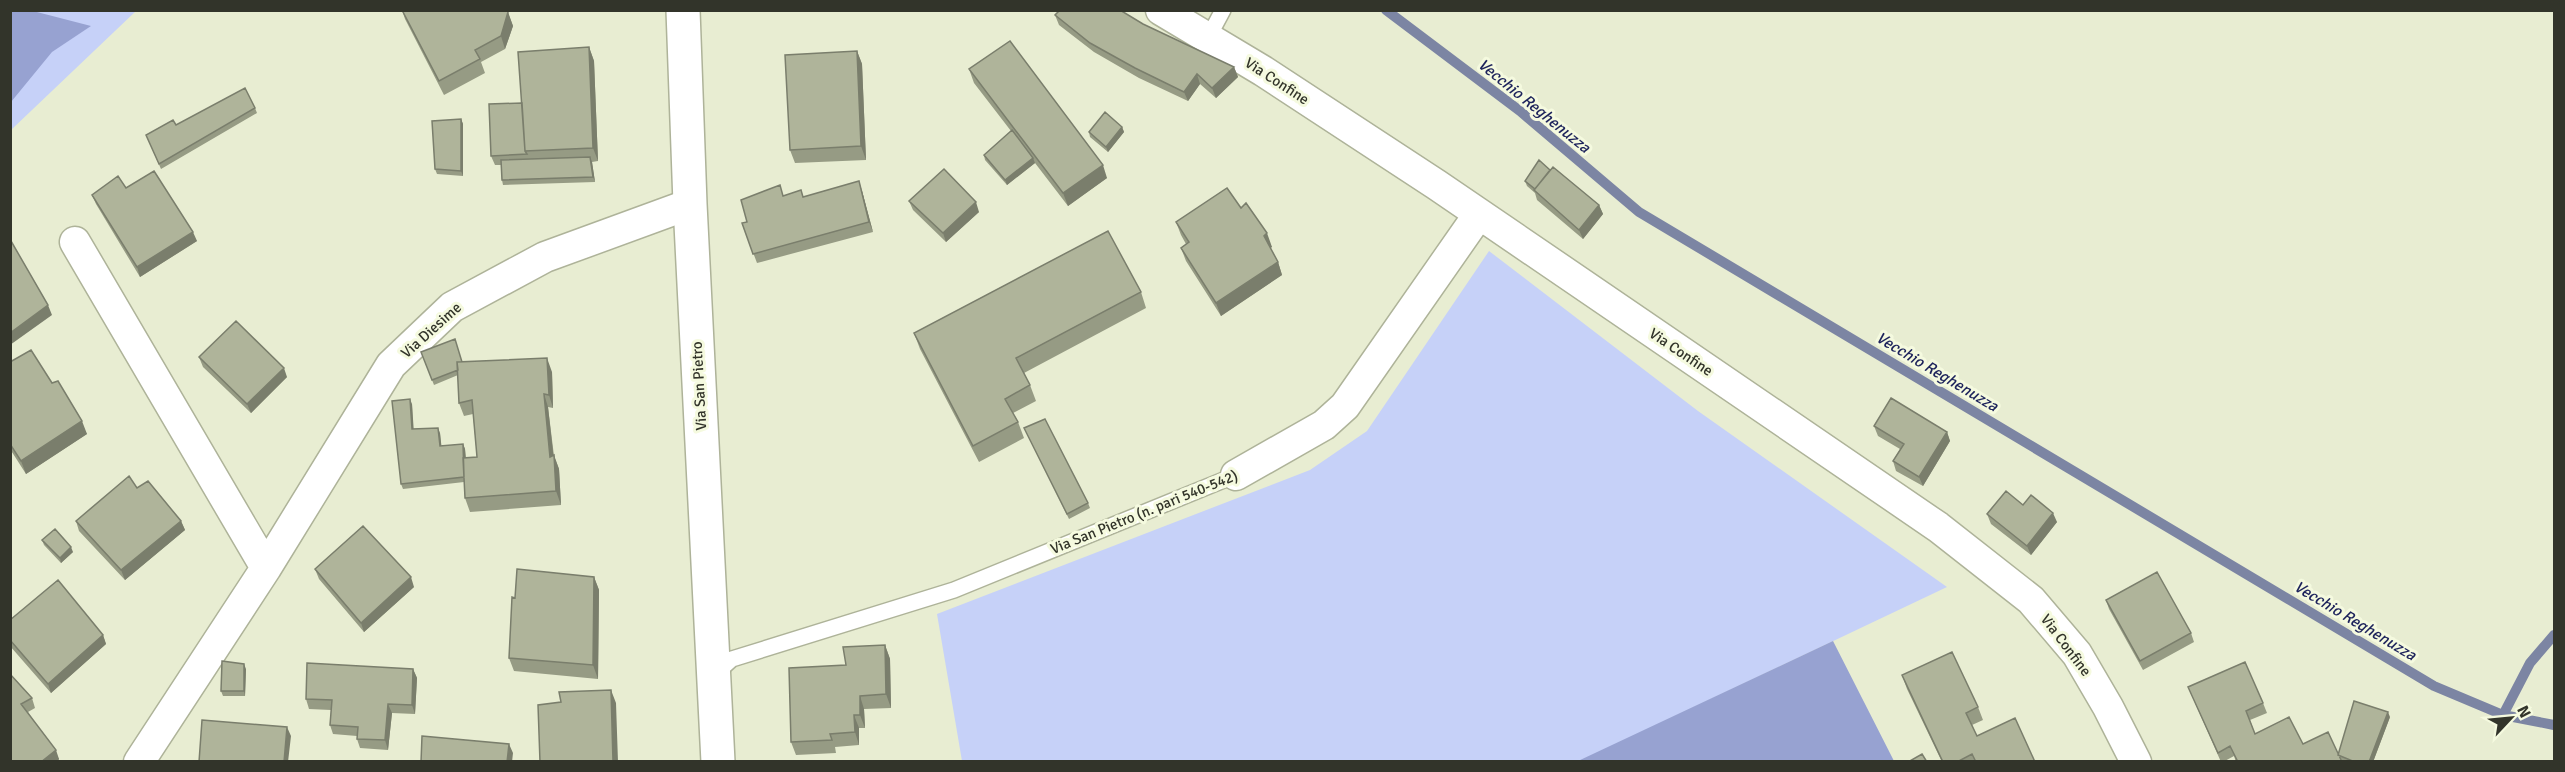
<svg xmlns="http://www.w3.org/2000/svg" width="2565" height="772" viewBox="0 0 2565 772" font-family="Signika,sans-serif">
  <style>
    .green { fill: #c6d1f8 }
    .forest { fill: #97a2d1 }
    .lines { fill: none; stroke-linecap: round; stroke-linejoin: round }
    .stream { stroke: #7c85a3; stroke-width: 10 }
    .lane-casing { stroke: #aeb399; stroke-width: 18 }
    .street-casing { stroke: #aeb399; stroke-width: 33 }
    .secondary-casing { stroke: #aeb399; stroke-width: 36 }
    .lane { stroke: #fff; stroke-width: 15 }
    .street { stroke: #fff; stroke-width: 30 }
    .secondary { stroke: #fff; stroke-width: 33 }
    .wall { fill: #969b84 }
    .shaded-wall { fill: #7a7e6c }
    .building { fill: #afb49a; stroke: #7a7e6c; stroke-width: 1.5 }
    .labels { text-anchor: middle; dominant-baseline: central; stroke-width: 6; stroke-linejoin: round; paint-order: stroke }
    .street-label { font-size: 15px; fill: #32342a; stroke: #f5fadf }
    .water-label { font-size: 16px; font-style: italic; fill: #1d235b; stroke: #f5fadf }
  </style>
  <rect width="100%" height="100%" fill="#e8edd2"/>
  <path class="green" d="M11,11H136L11,130Z
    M1489,251L1698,411L1947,587L1578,762L962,761L937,614L1310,470L1367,431Z"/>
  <path class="forest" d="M11,10L33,11L91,26L52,52L11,102Z
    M1833,641L1894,761H1578Z"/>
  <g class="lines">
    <path class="stream" d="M1386,10L1520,111L1639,212L2434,686L2503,715
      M2554,635L2530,663L2503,715L2554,725"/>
    <g class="lane-casing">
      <path id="lane" d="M1208,38L1223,10
        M714,675L732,659L954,590L1236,475"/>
    </g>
    <g class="street-casing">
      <path id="street" d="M1161,10L1263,71L1437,185L1938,527L2031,600L2077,654L2108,707L2136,762
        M75,242L266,568
        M1236,475L1324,425L1345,406L1479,214
        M139,762L266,568L391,365L452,307L545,257L690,204"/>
    </g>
    <g class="secondary-casing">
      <path id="secondary" d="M683,10L690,204L718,762"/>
    </g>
    <use href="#lane" class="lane"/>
    <use href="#street" class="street"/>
    <use href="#secondary" class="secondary"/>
  </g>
  <path class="wall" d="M402,10H507L513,26L505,49L481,62L485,73L444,95L405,19Z
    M1055,15L1143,24L1234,67L1238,77L1216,98L1200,84L1188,101L1139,78L1094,52L1059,25Z
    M589,47L594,61L598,161L592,162L595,182L503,185L502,180L501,165H495L491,156L522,103Z
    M857,51L862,64L866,160L795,163L790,150Z
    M969,69L1107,178L1068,206L1035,163L1007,185L985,160L984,155L1011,131L974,83Z
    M255,108L257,113L161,169L146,135L176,125Z
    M461,119L463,124V176L437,174L435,169Z
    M1122,127L1124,132L1108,152L1090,137L1089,132Z
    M1550,170L1599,205L1603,214L1583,239L1537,200L1535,193L1527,186L1525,181Z
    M126,188L197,241L140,277L96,204L92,195Z
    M862,191L873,232L757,263L742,223L747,222L783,196L803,197Z
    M909,201L979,212L946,242L913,210Z
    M1241,208L1272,247L1270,248L1278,262L1282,275L1221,316L1186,261L1181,248L1186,244L1181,235L1176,222Z
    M1141,292L1146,308L1024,373L1030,385L1036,401L1013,413L1018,422L1024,438L979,462L920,349L914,333Z
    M421,352L462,361L552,372L553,408L548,407L554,456L559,469L561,505L470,512L465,498L464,482L403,489L401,484L412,404L413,429L440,433L441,446L463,444L465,449L466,458L477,457L473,414L464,416L459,403L458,375L434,385Z
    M199,357L287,377L251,413L203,367Z
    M10,362L52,383L87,434L26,474L10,449Z
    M1874,426L1947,432L1950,441L1923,486L1896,471L1893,461L1900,449L1878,436Z
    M1024,428L1088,503L1090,508L1069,519Z
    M137,488L181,521L185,530L125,580L79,531L76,521Z
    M2023,505L2057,522L2031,555L1991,524L1987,514Z
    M42,540L73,552L61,563L44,545Z
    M315,569L414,587L364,632L319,579Z
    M594,577L599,590L598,679L514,671L509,658L515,598Z
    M2106,600L2191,633L2194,642L2143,670L2109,609Z
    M10,620L103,635L106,644L51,693L10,646Z
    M885,645L890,659L891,708L864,709L865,728H859V745L835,747L836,753L796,755L791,742L846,665Z
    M246,669L245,696H223L221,691Z
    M413,669L417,678L415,714L392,713L388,750L360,748L357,739V736L333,734L330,725L331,710L309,709L306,699Z
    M10,674L32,698L35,708L28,712L59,759L57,762H10Z
    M1902,675L1978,707L1983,720L1972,725L1977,736L2035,762H1942L1907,689Z
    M2188,687L2263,703L2267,713L2250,720L2255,734L2303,744L2339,755L2390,717L2373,762H2236L2234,756L2223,762H2221Z"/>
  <path class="shaded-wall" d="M508,12L513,26L505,49L501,36Z
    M589,47L594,61L598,161L593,148Z
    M857,51L862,64L866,160L861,146Z
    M1234,67L1238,77L1216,98L1212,88Z
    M1197,74L1200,84L1188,101L1184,92Z
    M461,119L463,124V176L461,171Z
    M1122,127L1124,132L1108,152L1106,147Z
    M590,157L592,162L595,182L593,177Z
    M1033,158L1035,163L1007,185L1005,180Z
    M1103,165L1107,178L1068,206L1063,193Z
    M859,181L862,191L873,232L869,222Z
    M976,202L979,212L946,242L943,233Z
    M1599,205L1603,214L1583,239L1579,230Z
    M193,232L197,241L140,277L137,267Z
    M1267,233L1272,247L1268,249L1264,236Z
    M1278,262L1282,275L1221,316L1216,303Z
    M48,305L52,315L10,345V333Z
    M547,358L552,372L553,408L549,395Z
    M284,368L287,377L251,413L247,404Z
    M544,394L548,407L555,470L550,457Z
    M410,399L412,404L414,434L412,429Z
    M82,421L87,434L26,474L21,461Z
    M438,428L440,433L442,451L440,446Z
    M1947,432L1950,441L1923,486L1919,477Z
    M463,444L465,449L467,482L465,477Z
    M554,455L559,469L561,505L556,491Z
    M2053,513L2057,522L2031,555L2027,546Z
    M181,521L185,530L125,580L121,570Z
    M71,547L73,552L61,563L60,558Z
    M411,577L414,587L364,632L361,623Z
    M594,577L599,590L598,679L593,665Z
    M103,635L106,644L51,693L48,684Z
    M885,645L890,659L891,708L886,694Z
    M244,664L246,669L245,696L244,691Z
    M413,669L417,678L415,714L412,705Z
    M611,690L616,703L618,762H613Z
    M860,696L864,709L865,728L860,715Z
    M388,704L392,713L388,750L385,740Z
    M2388,712L2390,717L2373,762H2369Z
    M854,715L859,728V745L855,732Z
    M287,727L291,736L288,762H284Z
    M509,744L513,753L512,762H507Z
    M56,750L59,759L57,762H41Z"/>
  <path class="building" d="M402,10H507L508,12L501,36L475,50L480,59L439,81Z
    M1060,10H1120L1143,24L1234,67L1212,88L1197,74L1184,92L1135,68L1090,43L1055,15Z
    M1010,41L1103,165L1063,193L969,69Z
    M589,47L593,148L525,151L518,52Z
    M857,51L861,146L790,150L785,55Z
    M245,88L255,108L159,164L146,135L173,120L176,125Z
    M522,103L525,151L527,154L491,156L489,104Z
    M1105,112L1122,127L1106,147L1089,132Z
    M461,119V171L435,169L432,121Z
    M1012,130L1033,158L1005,180L984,155Z
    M590,157L593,177L502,180L501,160Z
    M1539,160L1550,170L1535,189L1525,181Z
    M1553,167L1599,205L1579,230L1534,190Z
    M944,169L976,202L943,233L909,201Z
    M154,171L193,232L137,267L92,195L118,176L126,188Z
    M859,181L869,222L753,254L742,223L747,222L741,200L780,185L783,196L801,190L803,197Z
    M1227,188L1241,208L1246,203L1267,233L1264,236L1278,262L1216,303L1181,248L1189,242L1176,222Z
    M1108,231L1141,292L1016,358L1030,385L1005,399L1018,422L973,446L914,333Z
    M11,241L48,305L10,333V242Z
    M236,321L284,368L247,404L199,357Z
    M455,339L462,362H457L458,370L432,380L421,352Z
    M31,350L52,383L58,381L82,421L21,461L10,444V362Z
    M547,358L549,395L544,394L550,457L554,455L556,491L465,498L463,458L477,457L472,400L459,403L457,362Z
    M1891,398L1947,432L1919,477L1893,461L1904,444L1874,426Z
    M410,399L412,429L438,428L440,446L463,444L464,477L401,484L392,401Z
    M1045,419L1088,503L1067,514L1024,428Z
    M129,476L137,488L148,481L181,521L121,570L76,521Z
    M2006,491L2023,505L2031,495L2053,513L2027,546L1987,514Z
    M363,526L411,577L361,623L315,569Z
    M55,529L71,547L60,558L42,540Z
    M517,569L594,577L593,665L509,658L512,597L515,598Z
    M2157,572L2191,633L2140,661L2106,600Z
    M58,580L103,635L48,684L10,640V620Z
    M885,645L886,694L860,696V715H854L855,732L830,734L832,740L791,742L789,668L846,665L843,647Z
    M1952,652L1978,707L1966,713L1977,736L2015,718L2035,762H1976L1972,754L1957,762H1943L1902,675Z
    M222,661L244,664V691H221Z
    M2245,662L2263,703L2246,711L2255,734L2289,717L2303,744L2328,732L2342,762H2238L2230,746L2218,753L2188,687Z
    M307,663L413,669L412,705L388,704L385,740L357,739L358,727L330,725L332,700L306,699Z
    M10,674L32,698L21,704L56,750L41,762H10Z
    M611,690L613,762H540L538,705L561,702L559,692Z
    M2354,701L2388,712L2369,762H2355L2338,755Z
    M202,720L287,727L284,762H199Z
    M422,736L509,744L507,762H421Z
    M1922,754L1927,762H1908Z"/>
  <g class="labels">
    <g class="street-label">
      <text transform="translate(1277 81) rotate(33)">Via Confine</text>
      <text transform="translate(431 330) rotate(-42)">Via Diesime</text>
      <text transform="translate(1681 352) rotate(34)">Via Confine</text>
      <text transform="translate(699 386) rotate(-93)">Via San Pietro</text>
      <text transform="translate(1144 512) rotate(-22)">Via San Pietro (n. pari 540-542)</text>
      <text transform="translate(2066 645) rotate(53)">Via Confine</text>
    </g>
    <g class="water-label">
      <text transform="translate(1534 106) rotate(39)">Vecchio Reghenuzza</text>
      <text transform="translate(1937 372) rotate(31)">Vecchio Reghenuzza</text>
      <text transform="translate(2355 621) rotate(31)">Vecchio Reghenuzza</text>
    </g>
  </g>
  <rect width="2565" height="772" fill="none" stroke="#32342a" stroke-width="24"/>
  <g transform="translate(2511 718) rotate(64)" stroke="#f5fadf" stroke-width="4.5" paint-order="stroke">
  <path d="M0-4.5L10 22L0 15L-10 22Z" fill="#32342a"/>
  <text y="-9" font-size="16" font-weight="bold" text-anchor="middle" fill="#32342a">N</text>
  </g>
</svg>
